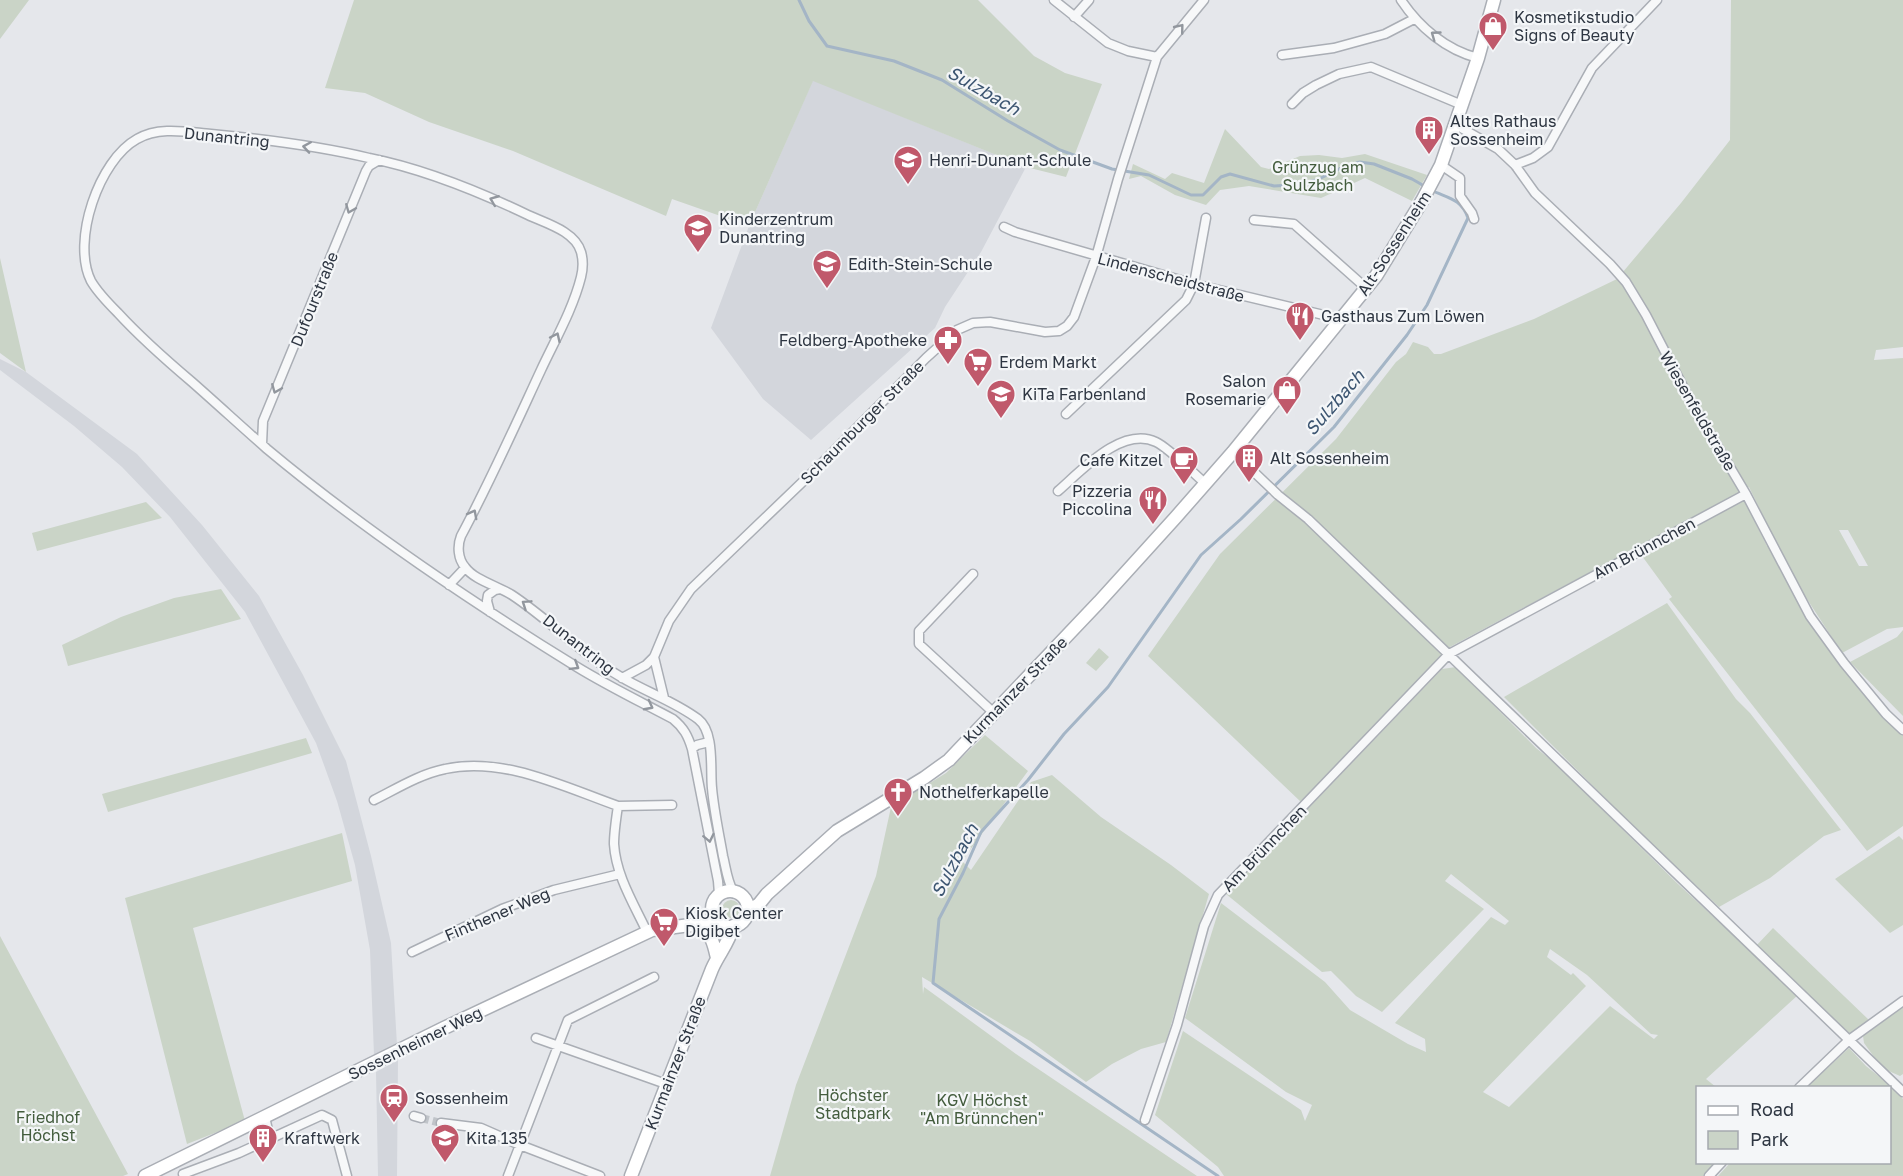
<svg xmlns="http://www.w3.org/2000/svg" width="1903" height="1176" viewBox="0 0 1903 1176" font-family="'Golos Text',sans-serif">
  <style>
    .built { fill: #d3d6dc }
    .green { fill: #cad4c7; fill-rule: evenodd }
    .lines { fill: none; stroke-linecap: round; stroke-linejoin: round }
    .stream { stroke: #a4b5c6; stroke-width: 3 }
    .street-tunnel { stroke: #c0c4c9; stroke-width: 8; stroke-dasharray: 8 4; stroke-linecap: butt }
    .street-casing { stroke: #aaaeb5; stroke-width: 11 }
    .secondary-casing { stroke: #aaaeb5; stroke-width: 15 }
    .street { stroke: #f7f8f9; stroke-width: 8 }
    .secondary { stroke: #fff; stroke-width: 12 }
    .oneway { stroke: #92979e }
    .labels { text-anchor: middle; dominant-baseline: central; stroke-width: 4.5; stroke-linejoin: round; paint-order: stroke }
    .poi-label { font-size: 16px; fill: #2e3642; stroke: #f4f6f8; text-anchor: start }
    .street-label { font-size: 16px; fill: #2e3642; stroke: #f4f6f8 }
    .park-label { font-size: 16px; fill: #435c3d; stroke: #f4f6f8 }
    .water-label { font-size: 18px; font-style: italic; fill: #3c5571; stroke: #f4f6f8 }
  </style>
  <rect width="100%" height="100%" fill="#e5e7eb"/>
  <path class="built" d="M813,80L1026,167L981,252L945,307L935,328L811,440L763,399L711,328L749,226Z
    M0,359L26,372L137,454L202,525L259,596L303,675L346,761L371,856L391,943L397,1045L374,1055L370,950L355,865L337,801L316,743L245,612L170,517L122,467L74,426L0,370Z
    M398,1060L397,1176H378L376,1072Z"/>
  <path class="green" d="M0,0H29L0,39Z
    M354,0H978L1034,56L1065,73L1102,84L1066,177L1026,167L813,81L749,226L672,199L666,216L513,151L429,122L365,93L325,88Z
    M1731,0H1903V347L1876,350L1874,360L1903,358V627L1887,629L1842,653L1794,579L1749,487L1450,647L1350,754L1301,802L1148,656L1220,554L1336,439L1396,362L1406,354L1413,342L1428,347L1434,354H1441L1534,319L1617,279L1681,203L1730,140ZM1839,530H1848L1868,566H1859Z
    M1225,129L1261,167L1269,169L1300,156L1319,155L1342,158L1365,154L1427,175L1412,201L1365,178L1321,198L1249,186L1220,190L1206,205L1175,195L1141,176L1129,179L1133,164L1165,179L1172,173L1204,183Z
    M0,258L26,372L0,353Z
    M1743,498L1767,546L1772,544L1810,616L1903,730V826L1867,851L1669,599L1672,597L1642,556L1646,550Z
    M146,502L162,518L37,551L32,533Z
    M221,589L241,619L68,666L62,645L121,617L174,598Z
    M1667,603L1736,699L1750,713L1841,830L1824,836L1770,878L1719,907L1634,827L1504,697Z
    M1903,630V716L1850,662L1897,637Z
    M1099,648L1109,657L1096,671L1086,663Z
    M1456,667L1536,748L1555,763L1678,884L1798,995L1706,1079L1716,1087L1698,1088V1162L1718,1163L1704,1176H1224L1218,1167L1155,1115L1183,1031L1301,1110L1305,1121L1312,1105L1286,1092L1185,1018L1221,903L1325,982L1350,1010L1408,1044L1426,1052L1425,1039L1395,1023L1491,917L1505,925L1509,921L1451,874L1445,881L1484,909L1382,1012L1356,996L1331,971L1322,972L1226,894L1442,669ZM1550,949L1587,975L1651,1034L1658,1035L1654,1039L1610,1006L1509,1107L1483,1092L1586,986L1573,973L1571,975L1547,957Z
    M985,735L1028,771L962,861L971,870L1031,782L1052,775L1101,817L1171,865L1209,894L1166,1042L1141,1049L1112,1064L1086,1082L1030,1041L922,977L923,994L924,987L1016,1054L1197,1176H770L796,1085L876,876L891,807L946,773Z
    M306,738L312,753L108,812L102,794Z
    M342,833L352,881L193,928L245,1121L187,1144L125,898Z
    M1899,836L1903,840V925L1890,933L1835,879Z
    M722 909a9 9 0 1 1 18 0a9 9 0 1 1-18 0Z
    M1773,928L1869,1020L1849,1035L1755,947Z
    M0,936L128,1174L123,1176H0Z
    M1903,1007V1074L1900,1076L1882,1068L1864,1043L1863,1036Z
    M1849,1048L1866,1066L1896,1090L1903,1099V1176H1718L1730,1163L1890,1162V1088L1807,1087Z"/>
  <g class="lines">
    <path class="stream" d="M799,0L809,21L827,46L894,61L942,80L1008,121L1060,150L1112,169L1149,175L1191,195H1203L1221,177L1230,174L1274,186L1292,185L1317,180L1341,168L1360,162L1374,164L1412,179L1426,187
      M1218,1176L933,983L939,919L963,873L981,832L1028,780L1064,734L1108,687L1201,555L1241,519L1334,427L1407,335L1427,305L1468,218C1461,198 1447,198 1431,190"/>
    <path class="street-tunnel" d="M421,1118L441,1123"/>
    <g class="street-casing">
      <path id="street" d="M1054,0L1108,43L1128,51L1157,57
        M1401,0C1419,27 1446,50 1478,58
        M1074,17L1089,0
        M1282,55L1334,48L1385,34L1414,19
        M1292,104L1303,93L1316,85L1339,74L1371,67L1462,105
        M1456,125L1498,149L1515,165L1535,193L1610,264L1626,282L1646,315L1689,398L1746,494L1810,616L1844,663L1886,714L1903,730
        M1441,165L1460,178V196L1472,213L1474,219
        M1515,165L1533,158L1548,147L1592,68L1657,0
        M1254,220L1294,224L1366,288
        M1004,227L1015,232L1194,284L1332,317L1338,323
        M1066,414L1186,300L1194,284L1206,218
        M262,444L263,421L366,171L369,166L379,160
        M1233,452L1278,495L1308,519L1903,1092
        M1058,491C1082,470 1122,426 1156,442C1169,448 1193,473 1206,484
        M973,574L919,631V644L994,713
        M449,585L465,568
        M490,612L487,601L488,595L495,590L500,589
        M654,657L664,698
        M622,678L646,665L654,657L669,621L691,589L817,468L926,358L957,330L973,323L990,322L1045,332L1059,331L1067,326L1074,317L1096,257L1118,179L1157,57L1204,0
        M692,749L697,745L709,742
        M374,800C396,789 420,774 445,769C503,756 564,787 618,806C616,819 614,832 614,844C616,876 634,904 647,932
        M618,806L672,805
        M719,894L718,881L692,749C688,736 684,728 673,719C641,702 608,686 577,667C470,601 364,530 267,449C242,427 217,404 192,382C166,360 141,338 118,313C108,303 98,293 91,281C71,241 99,160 137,139C159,126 187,132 211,134C263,139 319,146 369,158C424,169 478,191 528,215C545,223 575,231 581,252C583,259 583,269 581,277C573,309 555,340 541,370C515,426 490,482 461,536C457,546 458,559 465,567C474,580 498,586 512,595C550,620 581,654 621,677C646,692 674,701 698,719C715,732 710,769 712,788C714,811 719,833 723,856C726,868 727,880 733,891
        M412,952L502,909L554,890L620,874
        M536,1038L666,1084
        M1799,1088L1849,1040L1903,1001
        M414,1116L421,1118
        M265,1117L270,1139
        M1145,1120L1177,1025L1204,926L1218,895L1449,654L1746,494
        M441,1123L481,1128L520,1145L600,1176
        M183,1174L239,1153L322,1115L332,1120L347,1176
        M508,1176L568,1020L654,977
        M1709,1176L1722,1162"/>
    </g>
    <g class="secondary-casing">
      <path id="secondary" d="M712 909a18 18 0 1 1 36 0a18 18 0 1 1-36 0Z
        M748,911L759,904L767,894L837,831L924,778L949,760L1099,602L1176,517L1233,452L1376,276L1422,201L1441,165L1478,58L1494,0
        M699,926C712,933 714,945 717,958
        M145,1176L444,1028L652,930L690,925L699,926L719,923
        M631,1176L712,969C719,953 729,943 733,926"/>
    </g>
    <use href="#street" class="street"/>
    <use href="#secondary" class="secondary"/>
  </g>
  <defs><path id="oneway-chevron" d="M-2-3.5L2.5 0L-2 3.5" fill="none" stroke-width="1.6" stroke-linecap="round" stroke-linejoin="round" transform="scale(1.5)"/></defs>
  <g class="oneway">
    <use href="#oneway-chevron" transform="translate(1180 28) rotate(-51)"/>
    <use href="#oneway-chevron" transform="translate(1435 35) rotate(-144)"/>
    <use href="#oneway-chevron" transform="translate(307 147) rotate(-171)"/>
    <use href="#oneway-chevron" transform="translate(494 200) rotate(-158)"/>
    <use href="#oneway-chevron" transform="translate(350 209) rotate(112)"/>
    <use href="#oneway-chevron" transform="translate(556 337) rotate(-65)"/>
    <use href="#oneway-chevron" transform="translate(276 389) rotate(112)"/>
    <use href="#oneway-chevron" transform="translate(473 514) rotate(-62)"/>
    <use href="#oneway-chevron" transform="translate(526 604) rotate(-146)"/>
    <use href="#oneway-chevron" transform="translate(575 666) rotate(32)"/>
    <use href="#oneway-chevron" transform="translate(649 706) rotate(28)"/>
    <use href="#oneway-chevron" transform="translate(709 838) rotate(78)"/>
  </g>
  <defs>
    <g id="shop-pin" transform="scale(1.5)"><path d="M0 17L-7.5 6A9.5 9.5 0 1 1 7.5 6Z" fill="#c0596b" stroke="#f4f6f8"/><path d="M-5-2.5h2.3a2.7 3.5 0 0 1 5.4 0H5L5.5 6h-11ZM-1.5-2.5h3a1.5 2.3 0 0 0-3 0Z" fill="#fff"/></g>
    <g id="building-pin" transform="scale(1.5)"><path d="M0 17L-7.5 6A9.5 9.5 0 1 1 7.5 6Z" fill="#c0596b" stroke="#f4f6f8"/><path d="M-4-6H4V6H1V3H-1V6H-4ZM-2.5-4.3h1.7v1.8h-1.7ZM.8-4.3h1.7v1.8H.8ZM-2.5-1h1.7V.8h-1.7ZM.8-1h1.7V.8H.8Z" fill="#fff"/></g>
    <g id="school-pin" transform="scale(1.5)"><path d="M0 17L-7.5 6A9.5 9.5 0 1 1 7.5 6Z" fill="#c0596b" stroke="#f4f6f8"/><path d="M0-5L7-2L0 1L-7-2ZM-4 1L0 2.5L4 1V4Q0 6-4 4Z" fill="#fff"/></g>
    <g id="restaurant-pin" transform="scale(1.5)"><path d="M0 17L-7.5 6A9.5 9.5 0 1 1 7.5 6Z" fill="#c0596b" stroke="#f4f6f8"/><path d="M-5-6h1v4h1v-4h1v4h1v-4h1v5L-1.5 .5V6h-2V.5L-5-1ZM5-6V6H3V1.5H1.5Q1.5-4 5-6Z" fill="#fff"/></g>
    <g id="pharmacy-pin" transform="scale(1.5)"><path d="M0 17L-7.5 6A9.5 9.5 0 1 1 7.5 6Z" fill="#c0596b" stroke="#f4f6f8"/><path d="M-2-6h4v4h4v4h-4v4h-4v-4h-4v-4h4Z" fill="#fff"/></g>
    <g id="supermarket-pin" transform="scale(1.5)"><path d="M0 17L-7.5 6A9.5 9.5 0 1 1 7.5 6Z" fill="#c0596b" stroke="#f4f6f8"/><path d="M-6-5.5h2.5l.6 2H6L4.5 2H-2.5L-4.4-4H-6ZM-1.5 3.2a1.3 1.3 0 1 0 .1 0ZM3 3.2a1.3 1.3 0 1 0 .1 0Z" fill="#fff"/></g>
    <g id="cafe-pin" transform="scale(1.5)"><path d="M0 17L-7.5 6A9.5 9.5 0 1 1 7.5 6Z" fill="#c0596b" stroke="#f4f6f8"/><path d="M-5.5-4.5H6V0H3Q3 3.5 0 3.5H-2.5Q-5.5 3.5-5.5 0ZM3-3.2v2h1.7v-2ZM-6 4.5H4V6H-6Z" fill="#fff"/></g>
    <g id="church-pin" transform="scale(1.5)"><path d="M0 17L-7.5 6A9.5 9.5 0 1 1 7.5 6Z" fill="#c0596b" stroke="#f4f6f8"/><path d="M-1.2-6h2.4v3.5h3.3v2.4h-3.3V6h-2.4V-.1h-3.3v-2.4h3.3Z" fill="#fff"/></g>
    <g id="station-pin" transform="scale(1.5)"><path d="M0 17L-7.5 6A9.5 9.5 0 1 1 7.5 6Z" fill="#c0596b" stroke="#f4f6f8"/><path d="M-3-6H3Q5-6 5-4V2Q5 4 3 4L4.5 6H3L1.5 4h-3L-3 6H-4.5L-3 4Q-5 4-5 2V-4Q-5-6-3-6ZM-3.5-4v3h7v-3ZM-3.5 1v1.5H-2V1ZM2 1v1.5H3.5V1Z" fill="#fff"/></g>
  </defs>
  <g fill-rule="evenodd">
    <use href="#shop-pin" x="1493" y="26"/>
    <use href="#building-pin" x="1429" y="130"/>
    <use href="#school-pin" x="908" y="160"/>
    <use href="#school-pin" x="698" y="228"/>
    <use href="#school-pin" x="827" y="264"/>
    <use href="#restaurant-pin" x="1300" y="316"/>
    <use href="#pharmacy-pin" x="948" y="340"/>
    <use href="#supermarket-pin" x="978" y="362"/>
    <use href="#shop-pin" x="1287" y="390"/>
    <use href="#school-pin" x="1001" y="394"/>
    <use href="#building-pin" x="1249" y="458"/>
    <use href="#cafe-pin" x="1184" y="460"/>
    <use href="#restaurant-pin" x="1153" y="500"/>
    <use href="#church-pin" x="898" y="792"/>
    <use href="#supermarket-pin" x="664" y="922"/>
    <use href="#station-pin" x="394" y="1098"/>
    <use href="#building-pin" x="263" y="1138"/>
    <use href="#school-pin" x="445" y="1138"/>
  </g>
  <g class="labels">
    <g class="poi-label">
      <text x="1514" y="17">Kosmetikstudio<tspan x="1514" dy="18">Signs of Beauty</tspan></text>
      <text x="1450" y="121">Altes Rathaus<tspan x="1450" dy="18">Sossenheim</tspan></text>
      <text x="929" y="160">Henri-Dunant-Schule</text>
      <text x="719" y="219">Kinderzentrum<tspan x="719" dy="18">Dunantring</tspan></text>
      <text x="848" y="264">Edith-Stein-Schule</text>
      <text x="1321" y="316">Gasthaus Zum Löwen</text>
      <text x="927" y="340" text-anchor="end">Feldberg-Apotheke</text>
      <text x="999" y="362">Erdem Markt</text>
      <text x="1266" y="381" text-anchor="end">Salon<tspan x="1266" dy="18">Rosemarie</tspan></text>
      <text x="1022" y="394">KiTa Farbenland</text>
      <text x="1270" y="458">Alt Sossenheim</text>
      <text x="1163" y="460" text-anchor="end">Cafe Kitzel</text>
      <text x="1132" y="491" text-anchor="end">Pizzeria<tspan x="1132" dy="18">Piccolina</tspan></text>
      <text x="919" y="792">Nothelferkapelle</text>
      <text x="685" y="913">Kiosk Center<tspan x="685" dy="18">Digibet</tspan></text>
      <text x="415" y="1098">Sossenheim</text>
      <text x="284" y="1138">Kraftwerk</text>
      <text x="466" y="1138">Kita 135</text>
    </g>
    <g class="street-label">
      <text transform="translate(227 137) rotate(6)">Dunantring</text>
      <text transform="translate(1394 243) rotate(-57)">Alt-Sossenheim</text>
      <text transform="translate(1171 277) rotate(15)">Lindenscheidstraße</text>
      <text transform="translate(314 299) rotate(-68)">Dufourstraße</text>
      <text transform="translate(1698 411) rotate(60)">Wiesenfeldstraße</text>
      <text transform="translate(862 422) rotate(-45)">Schaumburger Straße</text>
      <text transform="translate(1644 548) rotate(-28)">Am Brünnchen</text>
      <text transform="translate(579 644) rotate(38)">Dunantring</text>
      <text transform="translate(1015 690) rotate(-46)">Kurmainzer Straße</text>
      <text transform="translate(1264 848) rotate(-46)">Am Brünnchen</text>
      <text transform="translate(497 914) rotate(-23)">Finthener Weg</text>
      <text transform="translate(415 1043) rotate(-26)">Sossenheimer Weg</text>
      <text transform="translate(675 1063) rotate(-69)">Kurmainzer Straße</text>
    </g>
    <g class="park-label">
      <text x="1318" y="167">Grünzug am<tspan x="1318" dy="18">Sulzbach</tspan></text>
      <text x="853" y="1095">Höchster<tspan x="853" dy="18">Stadtpark</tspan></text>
      <text x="982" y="1100">KGV Höchst<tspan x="982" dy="18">"Am Brünnchen"</tspan></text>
      <text x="48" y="1117">Friedhof<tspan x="48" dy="18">Höchst</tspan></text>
    </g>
    <g class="water-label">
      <text transform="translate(984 90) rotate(30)">Sulzbach</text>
      <text transform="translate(1334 402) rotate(-49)">Sulzbach</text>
      <text transform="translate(954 860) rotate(-62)">Sulzbach</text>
    </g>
  </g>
  <rect x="1696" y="1086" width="195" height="78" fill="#f4f6f8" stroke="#a5a9af" stroke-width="1.5"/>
  <rect x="1708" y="1106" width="30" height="9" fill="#ffffff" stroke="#a5a9af" stroke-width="1.5"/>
  <text x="1750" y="1116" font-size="18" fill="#2e3642">Road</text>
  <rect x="1708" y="1131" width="30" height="18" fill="#cad4c7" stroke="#a5a9af" stroke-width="1.5"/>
  <text x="1750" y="1146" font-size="18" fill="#2e3642">Park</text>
</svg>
